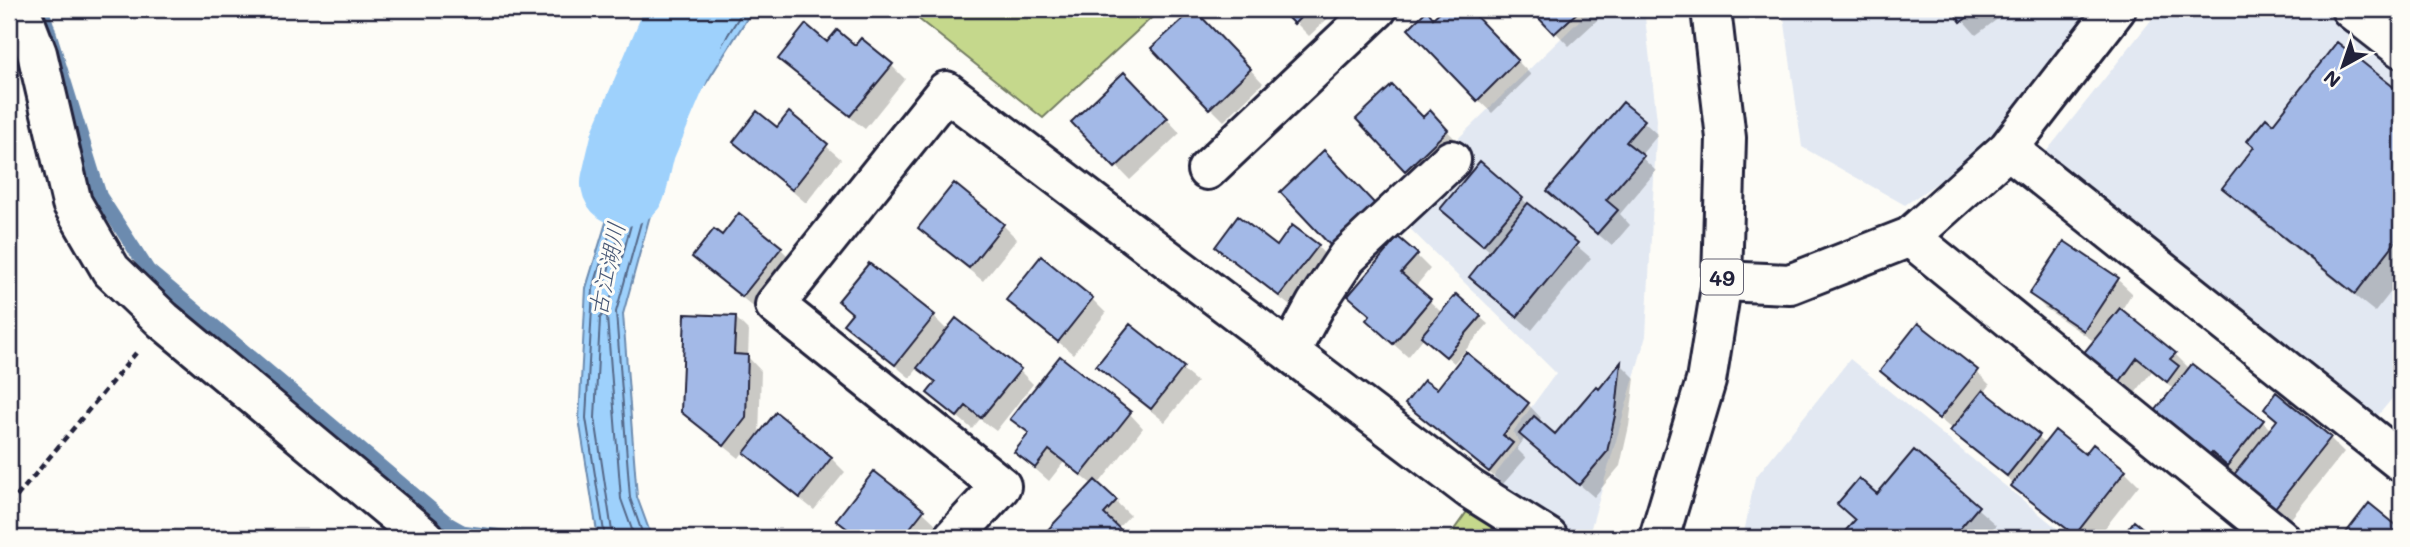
<svg xmlns="http://www.w3.org/2000/svg" width="2410" height="547" viewBox="0 0 2410 547" font-family="Mali,'Klee One',sans-serif">
  <style>
    .built { fill: #e2e8f2 }
    .green { fill: #c5d88c; stroke: #747d64; stroke-width: 2 }
    .water { fill: #9ed1fc; stroke: #6c8baf; stroke-width: 2 }
    .shadow { fill: #0003 }
    .lines { fill: none; stroke-linecap: round; stroke-linejoin: round }
    .shore { stroke: #546888; stroke-width: 2 }
    .stream { stroke: #6c8baf; stroke-width: 14 }
    .river { stroke: #9ed1fc; stroke-width: 86 }
    .building { fill: #a3b9e7; stroke: #22223b; stroke-width: 2 }
    .minor-casing { stroke: #22223b; stroke-width: 44 }
    .major-casing { stroke: #22223b; stroke-width: 44 }
    .path { stroke: #22223b; stroke-width: 4.5; stroke-dasharray: 7 5; stroke-linecap: butt }
    .minor { stroke: #fdfcf7; stroke-width: 38 }
    .major { stroke: #fdfcf7; stroke-width: 38 }
    .labels { text-anchor: middle; dominant-baseline: central; stroke-width: 6; stroke-linejoin: round; paint-order: stroke }
    .shield { fill: #fdfcf7; stroke: #646373; stroke-width: 2 }
    .shield-label { font-size: 21px; font-weight: bold; fill: #22223b }
    .water-label { font-size: 24px; font-style: italic; fill: #475775; stroke: #fdfcf7 }
  </style>
  <rect width="100%" height="100%" fill="#fdfcf7"/>
  <filter id="ink" filterUnits="userSpaceOnUse"><feTurbulence type="fractalNoise" baseFrequency=".0143" numOctaves="2"/><feDisplacementMap in="SourceGraphic" scale="14" xChannelSelector="R" yChannelSelector="G"/><feConvolveMatrix kernelMatrix="1 2 1 2 8 2 1 2 1" color-interpolation-filters="sRGB"/></filter>
  <g filter="url(#ink)">
    <path class="built" d="M1591,9H1644L1657,120L1646,336L1588,538H1517L1471,506L1520,442L1513,432L1556,373L1388,207Z
      M1783,9H2095L1993,144L1905,205L1802,147Z
      M2160,9H2322L2401,70V388L2375,419L2042,157Z
      M1850,359L2069,538H1743L1755,478Z"/>
    <path class="green" d="M906,9H1161L1043,118Z
      M1471,506L1517,538H1448Z"/>
    <path class="water" d="M700,9H753L671,139L623,314L637,497L652,538H598L579,419L586,288L638,118Z
      M449,524L549,536L550,538H464Z"/>
    <path class="shadow" d="M1282,9H1338L1309,36Z
      M1445,9H1468L1531,75L1492,113L1478,100L1434,20Z
      M1533,9H1605L1607,11L1569,46Z
      M1953,9H2011L1976,35Z
      M1207,24L1263,83L1224,121L1210,107Z
      M828,44L856,47L891,65L905,79L865,129L794,73L780,59Z
      M2337,44L2401,95V279L2375,312L2243,207L2224,188Z
      M1138,88L1180,133L1130,180L1074,122Z
      M1624,104L1658,135L1640,156L1656,171L1620,214L1630,225L1612,246L1563,205Z
      M1430,113L1461,145L1420,183L1406,170L1423,119Z
      M789,114L841,159L806,203L735,142L777,129Z
      M1522,199L1591,258L1532,330L1471,277L1491,252L1456,222Z
      M1003,225L1017,239L983,281L934,242L920,228Z
      M722,237L780,248L794,262L757,310L694,257Z
      M2065,244L2118,280L2132,293L2121,311L2175,354L2190,369L2262,421L2271,430L2330,438L2344,452L2285,526L2226,465L2221,472L2168,429L2174,389L2152,371L2133,396L2098,369L2095,342L2045,308L2031,294Z
      M1218,246L1318,247L1331,261L1294,309L1231,260Z
      M1416,255L1430,269L1415,287L1442,313L1480,317L1488,324L1463,353L1528,404L1541,418L1538,422L1556,436L1622,365L1635,378L1629,426L1620,466L1594,497L1525,438L1517,449L1526,458L1503,484L1407,404L1437,391L1466,355L1463,353L1454,363L1424,337L1408,357L1382,334L1371,316L1364,310Z
      M869,265L934,317L948,331L1019,370L1033,384L996,431L980,419L972,429L930,393L936,384L919,367L910,378L845,324L853,314Z
      M1092,299L1106,313L1073,354L1008,300Z
      M735,317L749,331L748,357L761,371L759,437L831,458L845,472L814,510L760,467L744,451L739,458L697,425L683,411Z
      M1130,326L1197,382L1165,422L1112,380L1098,366Z
      M1060,359L1130,414L1143,428L1098,485L1130,515L1117,529L1127,538H1042L1093,485L1064,462L1049,481L1016,452L1030,435L1012,419Z
      M1882,371L1977,372L1990,385L1984,393L2047,444L2125,471L2139,485L2097,538H2077L2028,499L2014,485L2015,484L1966,445L1953,430Z
      M1914,453L1996,525L1984,538H1842L1856,521L1839,504L1878,497Z
      M875,474L923,512L937,525L927,538H858L839,520Z"/>
    <g class="lines">
      <path class="shore" d="M714,9L713,18L652,124L651,130L653,133L657,131L734,9
        M648,150L650,155L608,309L603,312L601,309L602,291L644,153Z
        M605,538L586,418L593,289L644,120L705,15L706,9
        M613,538L595,418L600,318L603,314L607,317L621,499L635,538
        M644,538L630,498L616,312L665,136L744,9"/>
      <path class="stream" d="M42,9L100,196L148,270L449,524L474,538"/>
      <path class="river" d="M624,183L633,145L691,9"/>
    </g>
    <path class="building" d="M1194,9L1251,69L1209,109L1151,48Z
      M1279,9H1309L1294,24Z
      M1443,9H1469L1518,60L1477,101L1408,29L1427,10L1433,18Z
      M1530,9H1581L1554,34Z
      M1951,9H1979L1961,22Z
      M806,24L827,42L837,30L855,45L861,38L893,64L850,116L778,59Z
      M2337,42L2401,93V235L2355,294L2222,188L2254,147L2247,141L2266,118L2273,124Z
      M1124,72L1168,118L1115,168L1071,122Z
      M1392,85L1423,117L1430,110L1448,130L1405,171L1356,119Z
      M1623,102L1645,120L1626,142L1644,156L1606,200L1618,210L1597,234L1547,191Z
      M757,111L777,127L789,112L828,144L792,190L733,142Z
      M1324,150L1375,204L1331,246L1280,192Z
      M1480,161L1523,198L1483,245L1440,209Z
      M954,183L1004,224L969,268L918,228Z
      M1528,203L1578,243L1517,317L1469,277Z
      M739,213L782,247L742,297L692,257L714,229L722,235Z
      M1238,216L1277,246L1292,225L1319,245L1279,296L1215,247Z
      M1398,237L1418,254L1401,273L1431,299L1393,344L1366,320L1370,315L1348,296Z
      M2064,241L2119,278L2084,331L2029,294Z
      M1041,256L1093,298L1058,342L1006,300Z
      M869,263L935,315L895,365L843,324L852,313L838,301Z
      M1456,294L1481,316L1446,357L1421,336Z
      M2120,308L2176,353L2170,359L2179,366L2167,382L2137,358L2118,384L2082,355Z
      M685,314L736,316L734,354L748,355L746,418L724,446L681,412Z
      M956,318L1021,369L981,418L966,406L957,417L927,393L936,382L917,368Z
      M1918,323L1978,370L1939,419L1880,371Z
      M1130,324L1184,367L1151,409L1096,366Z
      M1466,352L1529,403L1503,435L1513,443L1489,472L1405,404L1424,380L1437,389Z
      M1060,356L1131,412L1081,475L1049,450L1035,468L1014,452L1029,433L1010,419Z
      M1621,362L1616,411L1607,452L1579,485L1519,434L1534,416L1555,434L1596,386L1599,389Z
      M2192,364L2264,420L2227,466L2212,453L2207,459L2152,415Z
      M1983,390L2040,435L2007,476L1950,431Z
      M2276,392L2331,437L2270,514L2229,481L2277,420L2264,409Z
      M776,412L832,457L800,498L744,453Z
      M2055,430L2085,454L2093,444L2126,470L2075,535L2011,486Z
      M1914,450L1979,506L1952,538H1839L1855,520L1837,504L1859,478L1877,494Z
      M874,471L924,510L902,538H859L836,520Z
      M1095,480L1117,500L1104,514L1124,533L1119,538H1040Z
      M2369,503L2401,529V538H2342Z
      M2134,521L2155,538H2121Z"/>
    <g class="lines">
      <g class="minor-casing">
        <path id="minor" d="M20,9L37,53L72,203L111,270L163,320L425,538
          M2351,9L2401,48
          M2008,149L2400,461
          M1207,170L1377,9
          M1910,237L2280,538
          M1722,281L1790,284L1910,237L2008,149L2116,9
          M1290,352L1316,304L1347,257L1451,160
          M953,538L1001,486L775,305L946,91L1470,489L1548,538"/>
      </g>
      <g class="major-casing">
        <path id="major" d="M1659,538L1706,381L1722,281L1726,138L1711,9"/>
      </g>
      <path class="path" d="M9,506L136,353"/>
      <use href="#minor" class="minor"/>
      <use href="#major" class="major"/>
    </g>
  </g>
  <g class="labels">
    <rect class="shield" x="1701" y="259.5" width="42" height="35" rx="5"/>
    <g class="shield-label">
      <text x="1722" y="277">49</text>
    </g>
    <g class="water-label">
      <text transform="translate(606 269) rotate(-78)">古江湖川</text>
    </g>
  </g>
  <rect width="2410" height="547" fill="none" stroke="#fdfcf7" stroke-width="35"/>
  <rect x="18" y="18" width="2375" height="512" fill="none" stroke="#22223b" stroke-width="2.5" filter="url(#ink)"/>
  <g transform="translate(2343 66) rotate(220)" stroke="#fdfcf7" stroke-width="5" paint-order="stroke">
  <path d="M0-5L12 26L0 18L-12 26Z" fill="#22223b"/>
  <text y="-10" font-size="19" font-weight="bold" text-anchor="middle" fill="#22223b">N</text>
  </g>
</svg>
